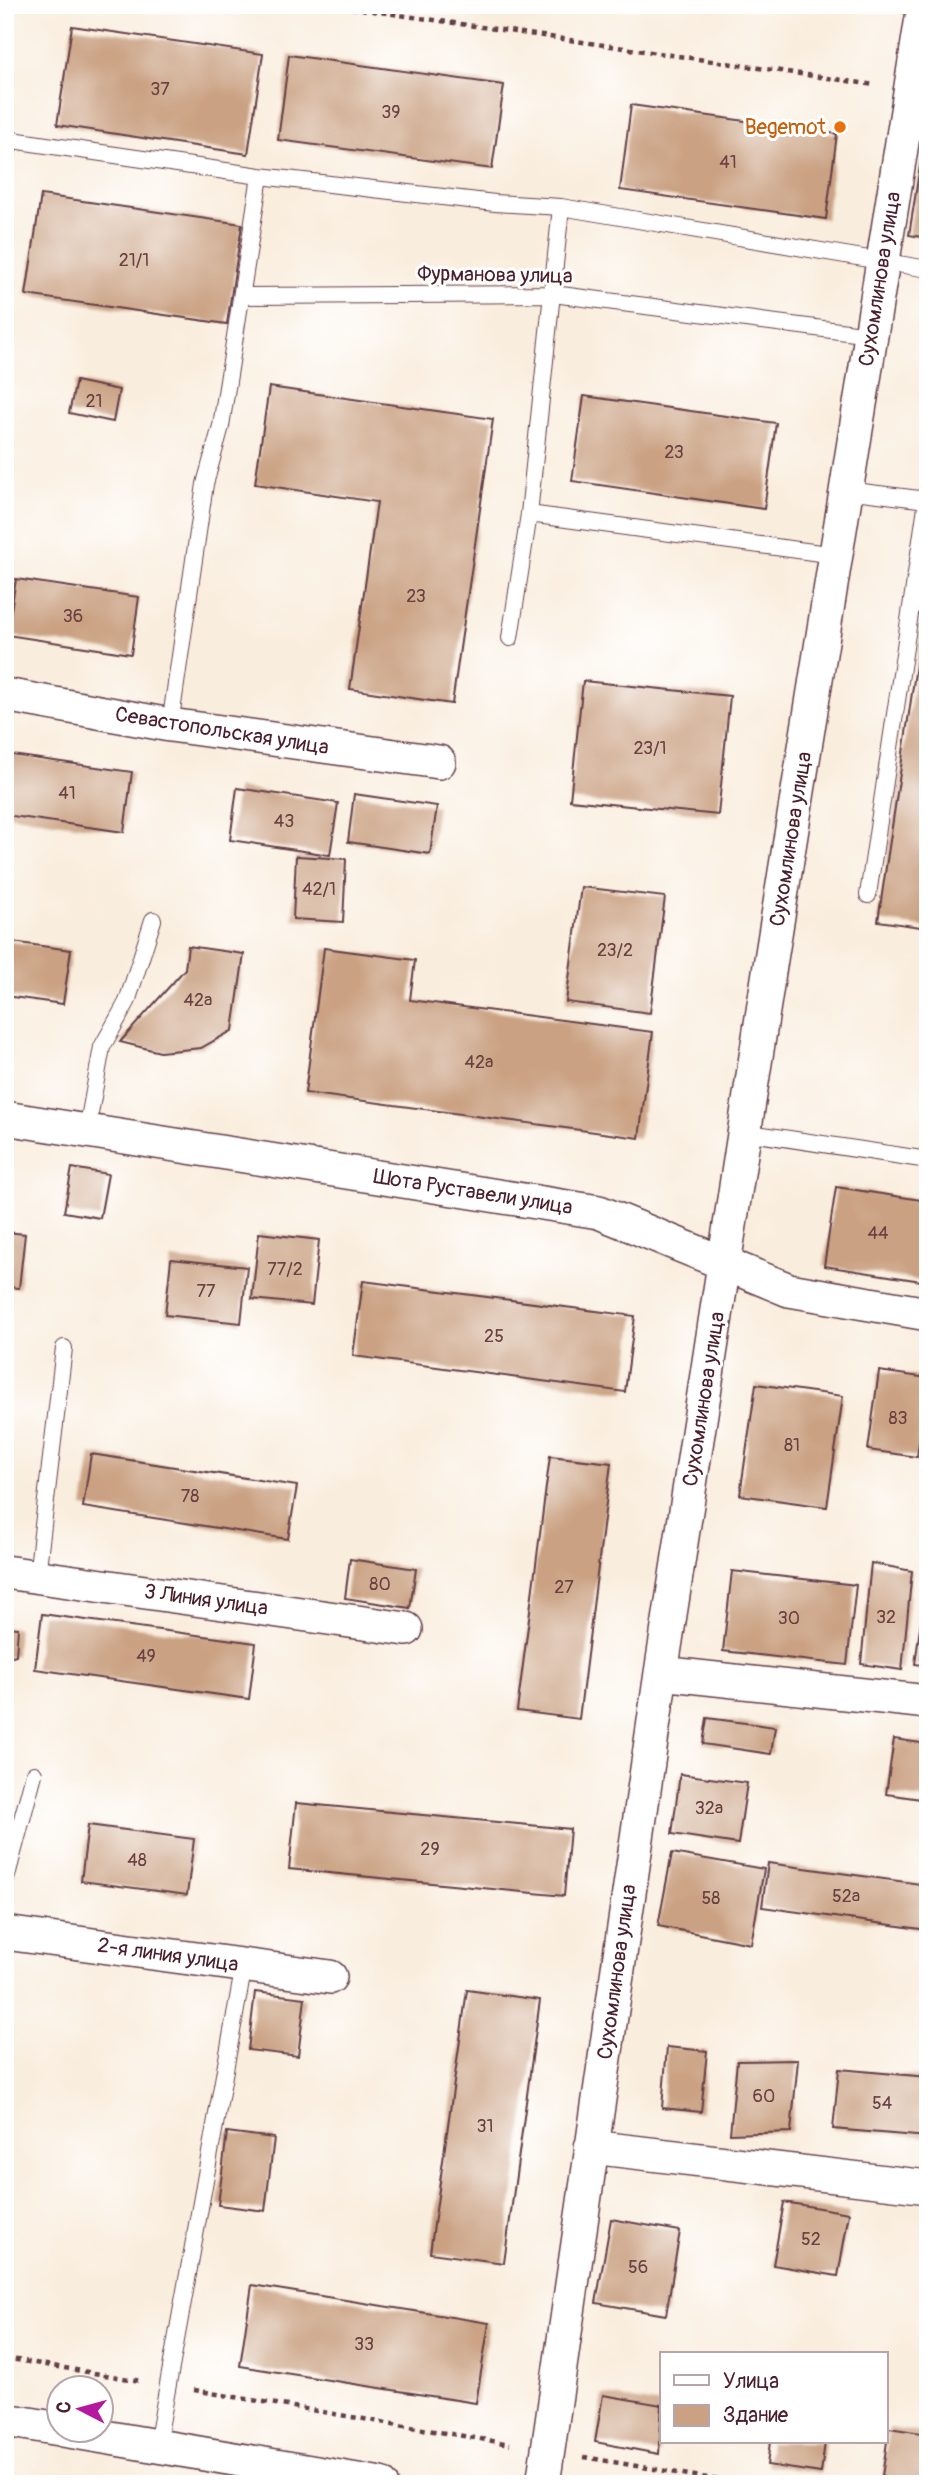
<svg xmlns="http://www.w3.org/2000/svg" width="933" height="2489" viewBox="0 0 933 2489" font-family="Pangolin,sans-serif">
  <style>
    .building { fill: #caa182 }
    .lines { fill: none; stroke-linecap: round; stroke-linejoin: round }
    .lane-casing { stroke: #643e46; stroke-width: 18 }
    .street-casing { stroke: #643e46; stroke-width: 36 }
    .path { stroke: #643e46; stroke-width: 4.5; stroke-dasharray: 5 5; stroke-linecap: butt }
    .lane { stroke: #fff; stroke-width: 16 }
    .street { stroke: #fff; stroke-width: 33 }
    .food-dot { fill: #e8710a; stroke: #fff; stroke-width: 2.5 }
    .labels { text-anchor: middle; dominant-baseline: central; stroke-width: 6; stroke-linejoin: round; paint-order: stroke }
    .number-label { font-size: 18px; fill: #6a4041 }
    .food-label { font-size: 21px; fill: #c56008; stroke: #fff; text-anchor: end }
    .street-label { font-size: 21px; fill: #4a1f2b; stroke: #fff }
  </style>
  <rect width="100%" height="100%" fill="#fff"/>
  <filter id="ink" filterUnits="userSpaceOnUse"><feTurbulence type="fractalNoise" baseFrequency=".0143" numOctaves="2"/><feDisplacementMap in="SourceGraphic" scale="14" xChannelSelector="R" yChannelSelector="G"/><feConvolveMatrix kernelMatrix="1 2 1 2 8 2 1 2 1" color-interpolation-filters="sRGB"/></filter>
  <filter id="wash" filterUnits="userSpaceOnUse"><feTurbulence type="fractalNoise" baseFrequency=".00686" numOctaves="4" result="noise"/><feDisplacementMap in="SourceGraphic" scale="28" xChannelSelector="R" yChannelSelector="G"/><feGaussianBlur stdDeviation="1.57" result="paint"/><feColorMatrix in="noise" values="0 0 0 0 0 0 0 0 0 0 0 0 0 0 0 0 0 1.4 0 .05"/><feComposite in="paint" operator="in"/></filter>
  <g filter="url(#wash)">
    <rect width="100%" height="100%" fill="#f9eddd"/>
    <g id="blocks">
      <path class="building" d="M72,26L263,54L248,154L57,125Z
        M289,55L504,85L492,169L278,140Z
        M631,105L837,134L826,219L620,190Z
        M923,148L928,149V238L909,235Z
        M41,195L242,224L227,324L26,295Z
        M76,381L119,390L113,422L69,413Z
        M269,387L493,419L452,704L350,689L377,502L255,484Z
        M584,396L776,423L764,509L572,481Z
        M16,579L139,597L131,654L7,635Z
        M926,599H928V928L878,921Z
        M583,681L730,696L718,815L570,800Z
        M5,754L132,772L124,832L5,815Z
        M237,788L338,803L330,855L230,840Z
        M354,794L437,806L430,854L348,842Z
        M296,856L346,859L343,922L293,919Z
        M581,887L665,897L650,1013L566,1002Z
        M5,941L71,950L63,1004L5,996Z
        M188,946L244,954L233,1030L201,1048L160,1052L120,1042L185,969Z
        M324,948L415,960L410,1000L653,1032L639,1138L305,1093Z
        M72,1168L108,1174L100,1218L64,1212Z
        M836,1187L928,1201V1282L824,1266Z
        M5,1232L25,1234L19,1288L5,1287Z
        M259,1233L319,1240L312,1305L252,1299Z
        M171,1259L247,1267L241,1323L165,1315Z
        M363,1281L635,1316L625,1392L353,1356Z
        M879,1371L928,1378L917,1457L868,1450Z
        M756,1384L843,1396L827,1507L740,1495Z
        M91,1454L297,1486L288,1539L83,1507Z
        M550,1456L611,1463L579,1719L517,1711Z
        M350,1559L416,1569L410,1608L345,1598Z
        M871,1563L912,1571L902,1670L861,1664Z
        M732,1571L856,1585L847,1665L723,1651Z
        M924,1599H928V1666L915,1664Z
        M42,1614L256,1643L249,1699L35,1669Z
        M5,1627L18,1628L16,1655L5,1658Z
        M707,1718L775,1727L771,1754L703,1744Z
        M894,1739L928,1744V1800L886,1794Z
        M680,1774L747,1783L738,1844L672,1834Z
        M296,1803L570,1829L564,1896L289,1869Z
        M88,1825L194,1839L187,1895L81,1881Z
        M672,1853L764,1869L751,1944L658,1926Z
        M768,1863L928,1885V1930L762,1907Z
        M467,1990L540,2000L504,2263L430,2253Z
        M255,1992L305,1998L298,2056L248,2050Z
        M667,2047L707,2051L701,2112L662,2108Z
        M798,2060L791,2132L730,2134L737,2061Z
        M839,2069L928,2077V2137L833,2129Z
        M227,2132L274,2138L265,2211L218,2205Z
        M784,2202L849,2213L838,2276L773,2265Z
        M611,2219L680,2231L666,2315L596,2303Z
        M252,2285L489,2323L476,2403L240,2366Z
        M603,2395L662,2405L659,2454L595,2442Z
        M889,2428L928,2434V2484L881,2483Z
        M770,2442H825L821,2473L767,2465Z"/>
    </g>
  </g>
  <g filter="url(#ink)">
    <use href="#blocks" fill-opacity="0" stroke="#643e46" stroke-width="2"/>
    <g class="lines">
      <g class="lane-casing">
        <path id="lane" d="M5,139L260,176L495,203L561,207L928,269
          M5,163L10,140
          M242,296L553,294L870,335
          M846,490L927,500L868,895
          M529,514L835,555
          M510,638L529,514L561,207
          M170,725L205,484L221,426L260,176
          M87,1130L102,1047L127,1002L153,920
          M744,1132L928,1160
          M37,1576L64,1348
          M5,1883L34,1774
          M157,2445L244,1965"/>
      </g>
      <g class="street-casing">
        <path id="street" d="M5,695L170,725L439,762
          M5,1118L599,1212L789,1290L928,1314
          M5,1572L406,1629
          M661,1673L928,1702
          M5,1933L330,1977
          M591,2147L928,2187
          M5,2420L60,2429
          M63,2430L381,2484
          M543,2484L661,1673L769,972L924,5"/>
      </g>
      <path class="path" d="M332,5L875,85
        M5,2358L141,2381
        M194,2390L510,2444
        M584,2457L742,2484"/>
      <use href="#lane" class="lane"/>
      <use href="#street" class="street"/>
    </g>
  </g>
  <circle class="food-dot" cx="840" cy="127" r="7"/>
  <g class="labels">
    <g class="number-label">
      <text x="160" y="89">37</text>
      <text x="391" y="112">39</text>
      <text x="728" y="162">41</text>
      <text x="134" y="260">21/1</text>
      <text x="94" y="401">21</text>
      <text x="674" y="452">23</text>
      <text x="416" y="596">23</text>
      <text x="73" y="616">36</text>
      <text x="650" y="748">23/1</text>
      <text x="67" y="793">41</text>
      <text x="284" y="821">43</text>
      <text x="319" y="889">42/1</text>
      <text x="615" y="950">23/2</text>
      <text x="198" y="1000">42а</text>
      <text x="479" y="1062">42а</text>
      <text x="878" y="1233">44</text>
      <text x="285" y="1269">77/2</text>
      <text x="206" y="1291">77</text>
      <text x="494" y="1336">25</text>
      <text x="898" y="1418">83</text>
      <text x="792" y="1445">81</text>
      <text x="190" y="1496">78</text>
      <text x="380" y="1584">80</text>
      <text x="564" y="1587">27</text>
      <text x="886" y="1617">32</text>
      <text x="789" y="1618">30</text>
      <text x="146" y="1656">49</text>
      <text x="709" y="1808">32a</text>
      <text x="430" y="1849">29</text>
      <text x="137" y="1860">48</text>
      <text x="846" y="1896">52a</text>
      <text x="711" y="1898">58</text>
      <text x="764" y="2096">60</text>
      <text x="882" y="2103">54</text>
      <text x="485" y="2126">31</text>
      <text x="811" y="2239">52</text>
      <text x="638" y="2267">56</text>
      <text x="364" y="2344">33</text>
    </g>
    <g class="food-label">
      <text x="826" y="127">Begemot</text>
    </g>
    <g class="street-label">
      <text transform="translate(495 275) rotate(1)">Фурманова улица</text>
      <text transform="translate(880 279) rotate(-81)">Сухомлинова улица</text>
      <text transform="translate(222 731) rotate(9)">Севастопольская улица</text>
      <text transform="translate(791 839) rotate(-81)">Сухомлинова улица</text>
      <text transform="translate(473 1192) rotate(9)">Шота Руставели улица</text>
      <text transform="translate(704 1399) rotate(-81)">Сухомлинова улица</text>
      <text transform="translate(206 1600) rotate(8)">3 Линия улица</text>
      <text transform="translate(168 1955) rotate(8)">2-я линия улица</text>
      <text transform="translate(617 1972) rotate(-82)">Сухомлинова улица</text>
    </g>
  </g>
  <rect width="933" height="2489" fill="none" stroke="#fff" stroke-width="28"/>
  <rect x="660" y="2352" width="228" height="91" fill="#ffffff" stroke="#b7a5aa" stroke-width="2"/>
  <rect x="674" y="2375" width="35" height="10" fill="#ffffff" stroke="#b7a5aa" stroke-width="2"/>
  <text x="723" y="2388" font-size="21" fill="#4a1f2b">Улица</text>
  <rect x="674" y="2405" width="35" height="21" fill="#caa182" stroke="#b7a5aa" stroke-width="2"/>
  <text x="723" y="2422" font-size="21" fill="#4a1f2b">Здание</text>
  <g transform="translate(80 2409) rotate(276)"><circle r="33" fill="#ffffff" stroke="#b7a5aa" stroke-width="2"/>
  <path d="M0-5L12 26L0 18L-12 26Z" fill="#b5179e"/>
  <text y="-10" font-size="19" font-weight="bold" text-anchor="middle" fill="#4a1f2b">С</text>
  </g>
</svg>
